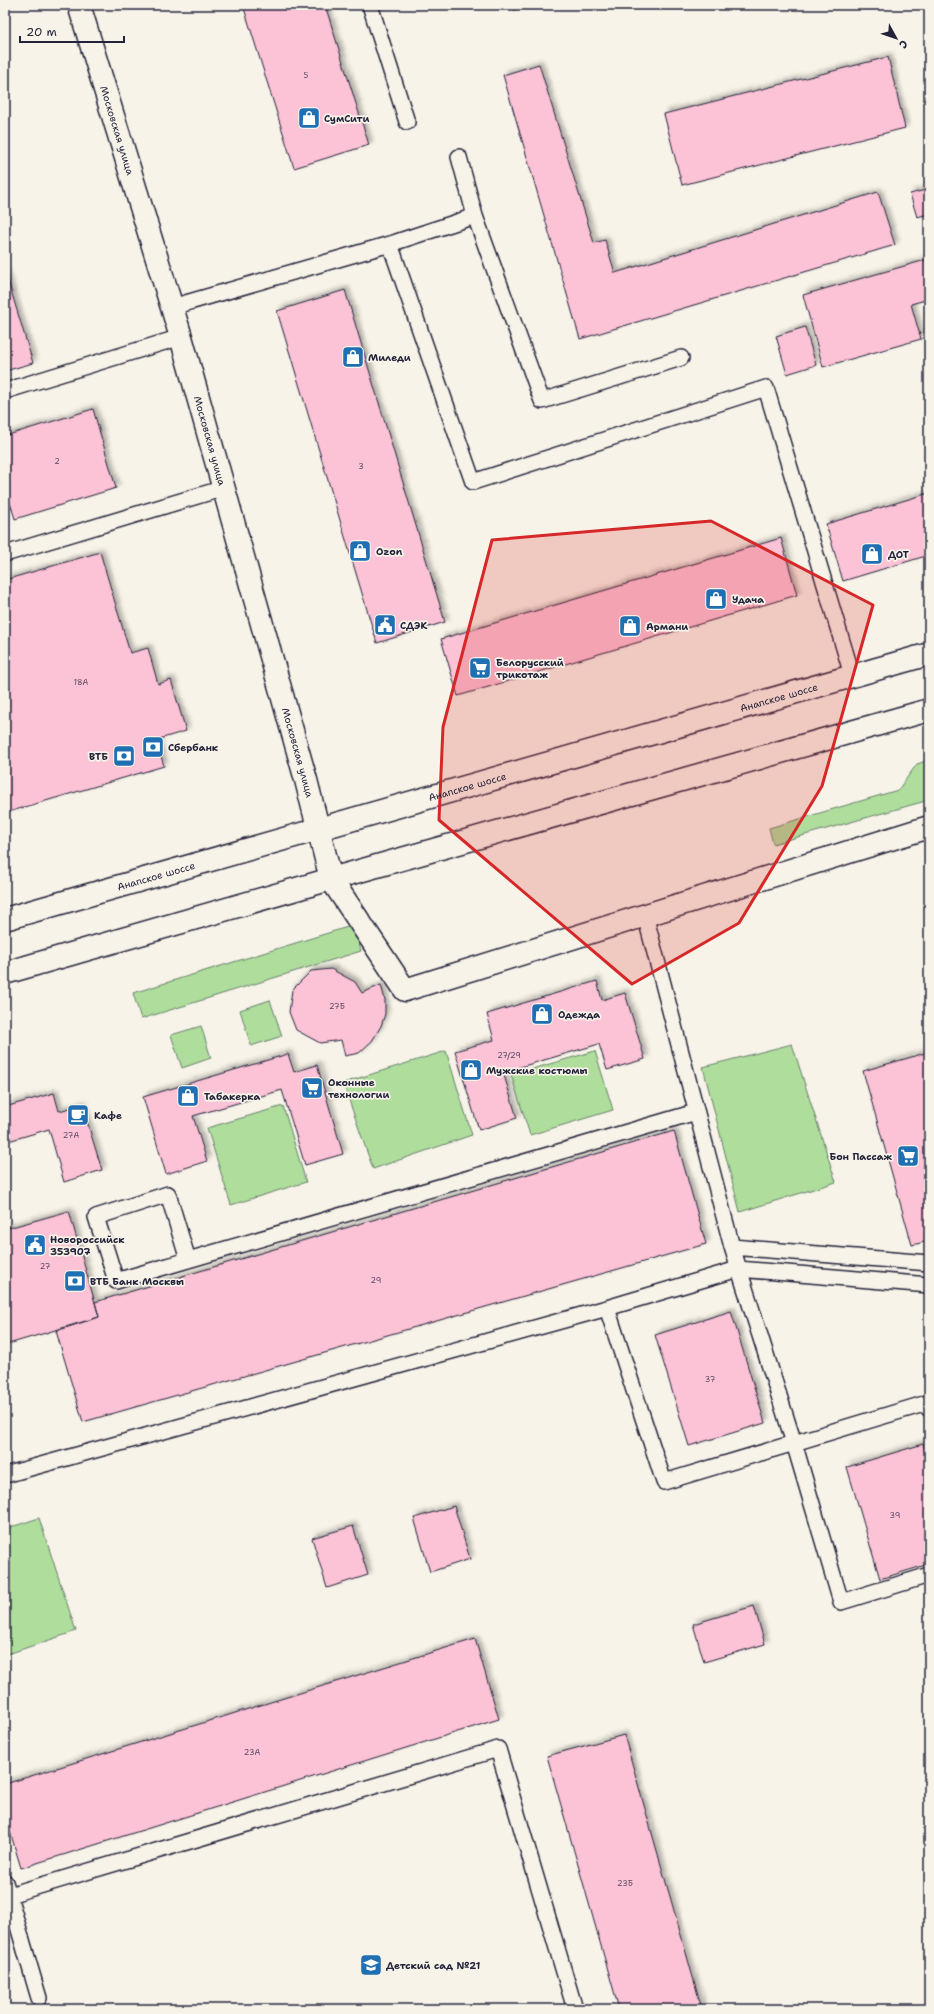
<svg xmlns="http://www.w3.org/2000/svg" width="934" height="2014" viewBox="0 0 934 2014" font-family="'Shantell Sans',sans-serif">
  <style>
    .green { fill: #aedd9c; stroke: #68806c }
    .building { fill: #fcc2d6; stroke: #22223b; filter: url(#shadow) }
    .lines { fill: none; stroke-linecap: round; stroke-linejoin: round }
    .service-casing { stroke: #22223b; stroke-width: 18 }
    .minor-casing { stroke: #22223b; stroke-width: 25 }
    .trunk-casing { stroke: #22223b; stroke-width: 25 }
    .service { stroke: #f7f3e8; stroke-width: 15 }
    .minor { stroke: #f7f3e8; stroke-width: 22 }
    .trunk { stroke: #f7f3e8; stroke-width: 22 }
    .marked { fill: #d62828; fill-opacity: 0.2; stroke: #d62828; stroke-width: 3; stroke-linejoin: round }
    .labels { text-anchor: middle; dominant-baseline: central; stroke-width: 3.5; stroke-linejoin: round; paint-order: stroke }
    .number-label { font-size: 8px; fill: #584a62 }
    .poi-label { font-size: 10px; font-weight: bold; fill: #22223b; stroke: #f7f3e8; text-anchor: start }
    .street-label { font-size: 10px; fill: #22223b; stroke: #f7f3e8 }
  </style>
  <defs>
    <filter id="shadow"><feDropShadow dx="3.5" dy="-3.5" stdDeviation="2" flood-color="#0004"/></filter>
  </defs>
  <rect width="100%" height="100%" fill="#f7f3e8"/>
  <filter id="ink" filterUnits="userSpaceOnUse"><feTurbulence type="fractalNoise" baseFrequency=".025" numOctaves="2"/><feDisplacementMap in="SourceGraphic" scale="8" xChannelSelector="R" yChannelSelector="G"/><feConvolveMatrix kernelMatrix="1 2 1 2 8 2 1 2 1" color-interpolation-filters="sRGB"/></filter>
  <g filter="url(#ink)">
    <path class="green" d="M929,760V800L773,844L769,828L898,790L917,764Z
      M354,925L361,951L141,1019L133,993Z
      M270,1000L282,1036L251,1046L240,1010Z
      M201,1026L211,1058L182,1068L171,1035Z
      M792,1044L836,1182L740,1212L703,1067Z
      M446,1051L472,1135L373,1169L343,1083Z
      M595,1051L613,1110L530,1135L511,1075Z
      M283,1106L306,1182L231,1205L207,1128Z
      M39,1518L76,1631L5,1655V1529Z"/>
    <path class="building" d="M243,5H325L369,145L294,168Z
      M513,5H531L514,10Z
      M888,57L905,128L682,185L664,114Z
      M539,64L594,243L605,240L615,273L878,192L895,245L580,339L503,75Z
      M929,189V214L917,217L910,194Z
      M929,259V299L911,304L921,339L823,367L803,295Z
      M5,271L33,363L5,371Z
      M345,290L445,622L377,643L277,311Z
      M805,327L816,365L787,374L776,336Z
      M93,409L116,488L15,519L5,486V436Z
      M929,493V555L843,581L826,524Z
      M781,538L797,595L458,696L441,639Z
      M100,552L130,653L148,648L158,684L171,680L186,731L156,740L164,766L5,813V580Z
      M331,969L355,982L362,993L381,985L385,1000V1014L381,1026L372,1041L359,1053L345,1056L341,1040L320,1043L296,1030L289,1012L292,990L311,971Z
      M597,981L602,1000L625,993L645,1059L607,1070L599,1044L503,1072L517,1118L479,1130L455,1051L494,1040L487,1014Z
      M929,1052V1241L912,1245L863,1071Z
      M288,1054L294,1072L317,1065L343,1154L305,1165L282,1090L193,1116L207,1161L166,1174L143,1097Z
      M54,1093L59,1111L82,1105L102,1170L64,1182L49,1129L5,1142V1107Z
      M674,1131L706,1244L83,1422L56,1331L99,1317L95,1302Z
      M69,1211L99,1317L5,1345V1229Z
      M731,1311L765,1423L689,1446L655,1335Z
      M923,1444L929,1464V1564L880,1579L847,1467Z
      M454,1506L470,1559L430,1572L414,1518Z
      M353,1526L368,1575L327,1588L312,1538Z
      M754,1606L765,1644L704,1662L693,1624Z
      M475,1639L499,1719L21,1868L5,1815V1784Z
      M624,1735L702,2009H619L547,1756Z"/>
    <g class="lines">
      <g class="service-casing">
        <path id="service" d="M370,5L407,122
          M475,216L542,401L681,358
          M390,244L475,216L459,157
          M172,307L390,244L473,482L766,388L853,678
          M5,391L181,337
          M5,554L224,488
          M645,915L732,1247L794,1443L841,1602L929,1575
          M732,1247L929,1263
          M188,1260L168,1194L96,1217L116,1281L696,1112
          M607,1308L664,1482L927,1403L929,1409
          M5,1475L607,1308L738,1269L929,1285
          M5,1882L39,1998
          M9,1895L498,1749L575,2009"/>
      </g>
      <g class="minor-casing">
        <g id="minor">
          <path id="s1" d="M79,5L181,337L306,780L331,879L405,990L929,827"/>
        </g>
      </g>
      <g class="trunk-casing">
        <g id="trunk">
          <path id="s2" d="M5,919L929,654"/>
          <path d="M5,973L331,879L929,710"/>
        </g>
      </g>
      <use href="#service" class="service"/>
      <use href="#minor" class="minor"/>
      <use href="#trunk" class="trunk"/>
    </g>
  </g>
  <path class="marked" d="M711,521L873,605L822,786L739,923L632,984L439,820L443,727L492,540Z"/>
  <defs>
    <g id="shop-square" transform="scale(1.15)"><rect x="-9" y="-9" width="18" height="18" rx="4" fill="#1f6fb2" stroke="#f7f3e8"/><path d="M-5-2.5h2.3a2.7 3.5 0 0 1 5.4 0H5L5.5 6h-11ZM-1.5-2.5h3a1.5 2.3 0 0 0-3 0Z" fill="#fff"/></g>
    <g id="civic-square" transform="scale(1.15)"><rect x="-9" y="-9" width="18" height="18" rx="4" fill="#1f6fb2" stroke="#f7f3e8"/><path d="M-.6-6.5H3V-4.5H.6V-3L4-1V1h2V6H-6V1h2V-1L-.6-3ZM-1.2 2.5V6h2.4V2.5Z" fill="#fff"/></g>
    <g id="supermarket-square" transform="scale(1.15)"><rect x="-9" y="-9" width="18" height="18" rx="4" fill="#1f6fb2" stroke="#f7f3e8"/><path d="M-6-5.5h2.5l.6 2H6L4.5 2H-2.5L-4.4-4H-6ZM-1.5 3.2a1.3 1.3 0 1 0 .1 0ZM3 3.2a1.3 1.3 0 1 0 .1 0Z" fill="#fff"/></g>
    <g id="bank-square" transform="scale(1.15)"><rect x="-9" y="-9" width="18" height="18" rx="4" fill="#1f6fb2" stroke="#f7f3e8"/><path d="M-6-4H6V4H-6ZM0-2.3a2.3 2.3 0 1 0 0 4.6a2.3 2.3 0 1 0 0-4.6Z" fill="#fff"/></g>
    <g id="cafe-square" transform="scale(1.15)"><rect x="-9" y="-9" width="18" height="18" rx="4" fill="#1f6fb2" stroke="#f7f3e8"/><path d="M-5.5-4.5H6V0H3Q3 3.5 0 3.5H-2.5Q-5.5 3.5-5.5 0ZM3-3.2v2h1.7v-2ZM-6 4.5H4V6H-6Z" fill="#fff"/></g>
    <g id="school-square" transform="scale(1.15)"><rect x="-9" y="-9" width="18" height="18" rx="4" fill="#1f6fb2" stroke="#f7f3e8"/><path d="M0-5L7-2L0 1L-7-2ZM-4 1L0 2.5L4 1V4Q0 6-4 4Z" fill="#fff"/></g>
  </defs>
  <g fill-rule="evenodd">
    <use href="#shop-square" x="309" y="118"/>
    <use href="#shop-square" x="353" y="357"/>
    <use href="#shop-square" x="360" y="551"/>
    <use href="#shop-square" x="872" y="554"/>
    <use href="#shop-square" x="716" y="599"/>
    <use href="#civic-square" x="385" y="625"/>
    <use href="#shop-square" x="630" y="626"/>
    <use href="#supermarket-square" x="480" y="668"/>
    <use href="#bank-square" x="153" y="747"/>
    <use href="#bank-square" x="124" y="756"/>
    <use href="#shop-square" x="542" y="1014"/>
    <use href="#shop-square" x="471" y="1070"/>
    <use href="#supermarket-square" x="312" y="1088"/>
    <use href="#shop-square" x="188" y="1096"/>
    <use href="#cafe-square" x="78" y="1115"/>
    <use href="#supermarket-square" x="908" y="1156"/>
    <use href="#civic-square" x="35" y="1245"/>
    <use href="#bank-square" x="75" y="1281"/>
    <use href="#school-square" x="371" y="1965"/>
  </g>
  <g class="labels">
    <g class="number-label">
      <text x="306" y="75">5</text>
      <text x="57" y="461">2</text>
      <text x="361" y="466">3</text>
      <text x="81" y="682">18А</text>
      <text x="337" y="1006">27Б</text>
      <text x="509" y="1055">27/29</text>
      <text x="71" y="1135">27А</text>
      <text x="45" y="1266">27</text>
      <text x="376" y="1280">29</text>
      <text x="710" y="1379">37</text>
      <text x="895" y="1515">39</text>
      <text x="252" y="1752">23А</text>
      <text x="625" y="1883">23Б</text>
    </g>
    <g class="poi-label">
      <text x="324" y="118">СумСити</text>
      <text x="368" y="357">Миледи</text>
      <text x="376" y="551">Ozon</text>
      <text x="888" y="554">ДОТ</text>
      <text x="732" y="599">Удача</text>
      <text x="400" y="625">СДЭК</text>
      <text x="646" y="626">Армани</text>
      <text x="496" y="662">Белорусский<tspan x="496" dy="12">трикотаж</tspan></text>
      <text x="168" y="747">Сбербанк</text>
      <text x="108" y="756" text-anchor="end">ВТБ</text>
      <text x="558" y="1014">Одежда</text>
      <text x="486" y="1070">Мужские костюмы</text>
      <text x="328" y="1082">Оконные<tspan x="328" dy="12">технологии</tspan></text>
      <text x="204" y="1096">Табакерка</text>
      <text x="94" y="1115">Кафе</text>
      <text x="892" y="1156" text-anchor="end">Бон Пассаж</text>
      <text x="50" y="1239">Новороссийск<tspan x="50" dy="12">353907</tspan></text>
      <text x="90" y="1281">ВТБ Банк Москвы</text>
      <text x="386" y="1965">Детский сад №21</text>
    </g>
    <g class="street-label">
      <text stroke="none"><textPath href="#s1" startOffset="131">Московская улица</textPath></text>
      <text stroke="none"><textPath href="#s1" startOffset="455">Московская улица</textPath></text>
      <text stroke="none"><textPath href="#s2" startOffset="805">Анапское шоссе</textPath></text>
      <text stroke="none"><textPath href="#s1" startOffset="779">Московская улица</textPath></text>
      <text stroke="none"><textPath href="#s2" startOffset="481">Анапское шоссе</textPath></text>
      <text stroke="none"><textPath href="#s2" startOffset="157">Анапское шоссе</textPath></text>
    </g>
  </g>
  <rect width="934" height="2014" fill="none" stroke="#f7f3e8" stroke-width="20"/>
  <rect x="10" y="10" width="914" height="1994" fill="none" stroke="#22223b" stroke-width="1.5" filter="url(#ink)"/>
  <g transform="translate(896 38) rotate(130)" stroke="#f7f3e8" stroke-width="3" paint-order="stroke">
  <path d="M0-3L7 15L0 10L-7 15Z" fill="#22223b"/>
  <text y="-6" font-size="11" font-weight="bold" text-anchor="middle" fill="#22223b">С</text>
  </g>
  <path d="M20 36v6h104v-6" fill="none" stroke="#22223b" stroke-width="2"/>
  <text x="26" y="36" font-size="12" fill="#22223b" stroke="#f7f3e8" stroke-width="3" paint-order="stroke">20 m</text>
</svg>
